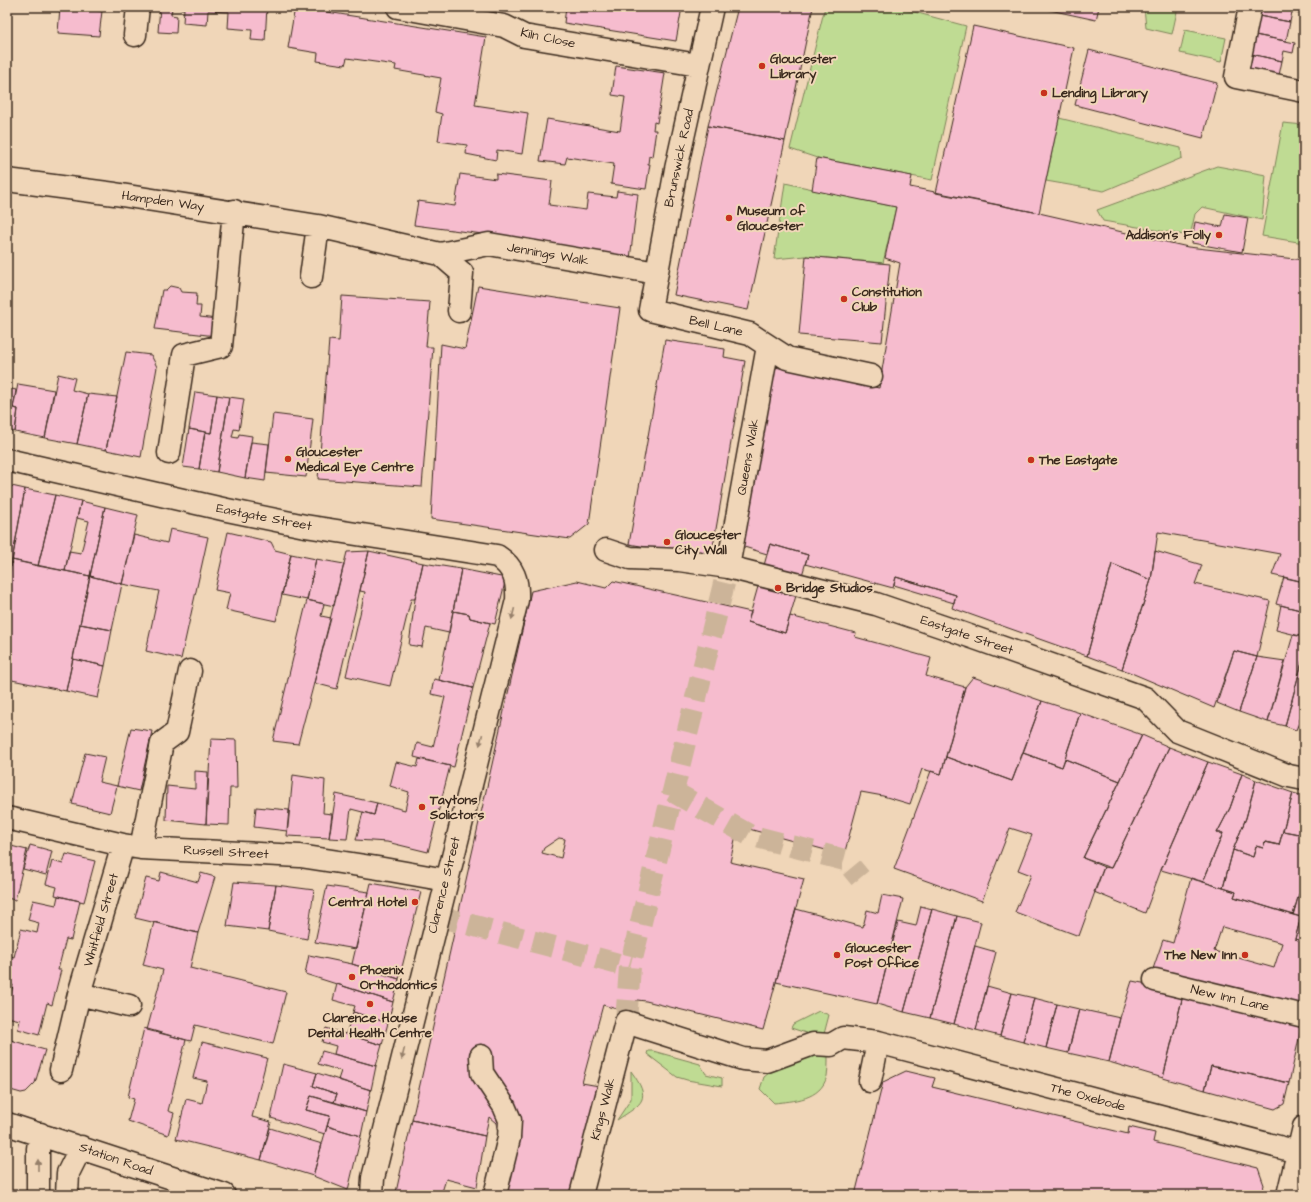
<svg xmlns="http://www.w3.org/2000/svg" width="1311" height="1202" viewBox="0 0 1311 1202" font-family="'Architects Daughter',sans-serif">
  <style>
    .green { fill: #bfdb93; stroke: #7d8258 }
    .building { fill: #f6bcce; stroke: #3b2a1e; fill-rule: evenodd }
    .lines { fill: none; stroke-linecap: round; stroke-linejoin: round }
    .street-tunnel { stroke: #ccb499; stroke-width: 22; stroke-dasharray: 22 11; stroke-linecap: butt }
    .street-casing { stroke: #3b2a1e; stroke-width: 25 }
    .street { stroke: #f0d6b8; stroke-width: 22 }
    .oneway { fill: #96806b }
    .poi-dot { fill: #c8321e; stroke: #f0d6b8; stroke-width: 1.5 }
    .labels { text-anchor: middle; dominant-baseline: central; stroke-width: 4; stroke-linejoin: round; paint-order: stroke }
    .street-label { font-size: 13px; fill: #3b2a1e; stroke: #f0d6b8 }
    .poi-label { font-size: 13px; font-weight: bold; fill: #3b2a1e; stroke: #f0d6b8; text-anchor: start }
  </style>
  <rect width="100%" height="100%" fill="#f0d6b8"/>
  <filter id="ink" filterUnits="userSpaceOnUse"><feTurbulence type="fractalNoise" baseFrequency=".025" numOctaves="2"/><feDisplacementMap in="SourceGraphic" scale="8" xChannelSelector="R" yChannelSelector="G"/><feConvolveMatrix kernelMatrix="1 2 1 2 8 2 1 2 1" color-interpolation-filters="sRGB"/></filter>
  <g filter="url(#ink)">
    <path class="green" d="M825,7H896L966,26L932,180L817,158L790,149Z
      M1144,7H1178L1172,34L1146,28Z
      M1185,30L1226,38L1221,62L1180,53Z
      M1059,118L1181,148L1182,158L1104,191L1046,181Z
      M1283,123L1304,125V243L1262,236Z
      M1217,166L1266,175L1262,220L1202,207L1195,214L1190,236L1103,221L1097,210Z
      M785,183L896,207L883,263L806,256L774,259Z
      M819,1011L829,1015L824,1034L812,1035L791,1028L793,1024Z
      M648,1051H653L700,1064L706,1074L722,1078V1086L687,1080L677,1077L647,1054Z
      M822,1051L828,1057C828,1063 828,1070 827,1076C821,1100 793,1101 774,1103L760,1089L764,1077L784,1061Z
      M631,1071C652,1100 643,1103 617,1120L631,1099Z"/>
    <path class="building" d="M60,7L102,11L99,36L58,33Z
      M61,7H102V11Z
      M160,7H267L265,41L251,40L252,30L228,28L229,12L208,11L207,25L183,23L184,9L172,8L171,15L177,16L176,33L158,32Z
      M295,7L486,37L475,105L528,113L522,154L497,150L496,160L466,154L467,145L438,141L442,114L435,112L441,78L395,70L396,65L347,58L345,65L317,61L318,53L288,48Z
      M566,7H682L676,41L564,23Z
      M738,7H813L785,141L708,126Z
      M1036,7H1099L1096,20Z
      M1261,7H1303L1302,14L1292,12L1290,22L1259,16Z
      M1259,16L1290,22L1286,41L1255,35Z
      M973,26L1074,48L1039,213L936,193Z
      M1255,35L1295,43L1293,53L1284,51L1282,61L1251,54Z
      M1089,50L1217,83L1203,138L1075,105Z
      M1251,54L1282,61L1278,80L1247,74Z
      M616,66L665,73L657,123L654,122L653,130H656L652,157L649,156L648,164H650L646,189L611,184L614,164L567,157L565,164L540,161L547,119L620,131L625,97L612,95Z
      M708,126L785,141L748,310L674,295Z
      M817,158L912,176L910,187L1039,213L1188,247L1304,260V582L1272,575L1280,554L1158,532L1151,580L1112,564L1087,656L952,608L956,595L896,577L893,588L805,564L808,555L770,544L767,554L741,546L775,367L879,388L900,263L885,258L896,207L812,190Z
      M460,174L496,179V174L552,181L549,205L586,210L588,194L616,197L617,191L638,194L630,259L543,247L544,242L414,225L418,201L455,206Z
      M1225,214L1248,218L1242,252L1192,243L1195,222L1222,227Z
      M806,256L890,264L882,342L799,335Z
      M170,286L179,288L181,292L197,293L196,306H201L200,317L217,319L216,336L155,329L162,290H166Z
      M478,286L620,308L589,524L570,539L431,519L441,344L465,349Z
      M342,296L430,302L426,347H433L422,487L318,479L329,340L339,341Z
      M665,340L725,349L724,357L745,361L711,558L629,544Z
      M126,352L151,355L157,367L141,457L106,450Z
      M58,374L75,378L72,390L88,394L77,444L45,438Z
      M18,384L54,390L45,438L15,432L18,409L13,408Z
      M7,388L16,390L13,408L18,409L15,432L7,430Z
      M195,392L217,395L211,433L189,429Z
      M88,394L117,397L106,450L77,444Z
      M217,395L229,397L217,472L199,469L205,432L211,433Z
      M229,397L244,399L239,430L234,429L232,437L238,438L239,434L252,436L245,478L217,472Z
      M273,414L313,419L306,477L266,473Z
      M189,429L205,432L199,469L183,467Z
      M251,442L269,444L265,481L245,478Z
      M7,485L25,489L11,567L7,568Z
      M25,489L55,495L38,566L12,560Z
      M55,495L81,501L65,571L38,566Z
      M81,501L105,507L90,576L65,571L69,551L81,553L89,521L77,518Z
      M105,507L138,515L122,584L90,576Z
      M170,529L208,537L181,659L146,651L159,591L122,584L134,535L167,543Z
      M228,532L271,542L275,550L291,554L276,621L226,610L230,593L215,590Z
      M770,544L808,555L785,633L748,622Z
      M369,551L337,689L314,683L347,552Z
      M369,551L423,563L415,599H411L390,686L346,676L365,592L360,591Z
      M1155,551L1202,565L1195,584L1270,601L1257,657L1234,651L1214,708L1122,669L1151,580Z
      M291,554L316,559L307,600L282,595Z
      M316,559L344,564L334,606L307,600Z
      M12,560L90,576L66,691L7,679V585Z
      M423,563L461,569L449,633L426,628L422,647L409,645L415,599Z
      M1112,564L1151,580L1122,669L1087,656Z
      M461,569L506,578L495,624L470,618L469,614L453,611Z
      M90,576L122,584L112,630L80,624Z
      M896,577L956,595L954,603L894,585Z
      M1284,577L1304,582V611L1276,604Z
      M577,581L606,588L613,581L751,612L748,622L785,633L790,616L856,633L855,637L931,658L926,676L965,687L941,774L922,769L910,804L883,796L861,792L844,855L738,826L730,862L804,879L763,1030L646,1001L637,1000L633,1014L603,1005L582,1083L599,1086L570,1195H485L499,1139L496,1123L489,1117L485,1136L412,1120L531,591ZM559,838L565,839L561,858L542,853L544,848Z
      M307,600L324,604L321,616L331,618L298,744L273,741Z
      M1281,605L1304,611V637L1276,630Z
      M453,611L469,614L470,618L490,623L473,688L439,680Z
      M80,624L112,630L105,666L73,659Z
      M1293,635L1304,637V655L1285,726L1268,722Z
      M1234,651L1257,657L1239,712L1217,703Z
      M1304,655V708L1296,730L1285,726Z
      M1257,657L1285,661L1268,722L1239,712Z
      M73,659L105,666L98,698L66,691Z
      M973,677L1042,701L1012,781L946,757L965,687Z
      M434,679L473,688L454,767L414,757L417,743L433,747L445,697L431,694Z
      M1042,701L1080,713L1062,767L1023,753Z
      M1304,708V728L1298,727Z
      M1080,713L1142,735L1120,781L1065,759Z
      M131,728L152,731L139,791L117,786Z
      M1142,735L1169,747L1111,868L1083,858Z
      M211,739L236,740L237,788H230L229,825L206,824Z
      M1169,747L1208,762L1161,870L1145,913L1094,892L1104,867L1111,868Z
      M85,753L105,757L99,782L117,786L110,813L72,804Z
      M1023,753L1062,767L1065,759L1120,781L1083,858L1104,867L1079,936L1015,912L1031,875L1018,870L1032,835L1010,828L982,901L894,869L931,771L941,774L946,757L1012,781Z
      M419,759L450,766L428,852L387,842L356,840L363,812L374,815L377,803L405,810L409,792L390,786L396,762L417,767Z
      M1208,762L1242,774L1230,808L1217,833H1223L1203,882L1161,870Z
      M195,771L208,772L206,824L166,820L167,786L195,789Z
      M1242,774L1256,780L1246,818L1233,850L1223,888L1203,882L1223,833H1217L1230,808Z
      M293,775L325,780L323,813L332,814L329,838L287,836Z
      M1256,780L1293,793L1279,845L1265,842L1263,848L1256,846L1253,857L1233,850L1246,818Z
      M1293,793L1304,796V835L1283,831Z
      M336,794L377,803L374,815L351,809L347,839L329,838Z
      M256,807L289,810L287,831L254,827Z
      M1283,831L1304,835V886L1301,895L1299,894L1293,915L1234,897L1236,892L1223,888L1233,850L1253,857L1256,846L1263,848L1265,842L1279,845Z
      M7,845L27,850L15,900L7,898Z
      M30,845L52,851L46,875L23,869Z
      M66,854L95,861L84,902L55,895L57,887L46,884L52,861L63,864Z
      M161,872L198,882L201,873L215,877L198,933L135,918L146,878L159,881Z
      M1191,878L1236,892L1234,897L1301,917L1295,939L1304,942V1010L1153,969L1163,940L1173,943ZM1222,927L1282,943L1274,968L1214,951Z
      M234,882L276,885L268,931L227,926Z
      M371,883L421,892L399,979L352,964Z
      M276,885L314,890L307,939L268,931Z
      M327,886L369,892L356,949L315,942Z
      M1299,894L1304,896V942L1295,939L1301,917L1293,915Z
      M882,895L903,899L877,1004L776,982L796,909L863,927L867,910L878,913Z
      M58,896L80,901L71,940L66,939L58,970H61L52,1005L47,1003L39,1035L18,1029L20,1020L7,1017V993L11,994L13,985L7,983V970L11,956L14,957L21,929L37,933L39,923L28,920L33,900L56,905Z
      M921,906L932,909L904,1012L877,1004L898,922L916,926Z
      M932,909L957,916L930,1018L904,1012Z
      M957,916L981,922L954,1024L930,1018Z
      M154,922L198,933L190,968L286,992L273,1044L195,1025L191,1041L147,1030L163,970L143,965Z
      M975,946L996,952L976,1030L954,1024Z
      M309,955L352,964L399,979L393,1002L305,974Z
      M1132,981L1184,991L1163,1078L1109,1062L1120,1018Z
      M337,984L393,1002L388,1023L353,1012L355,1006L333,1000Z
      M987,986L1012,993L1000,1036L976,1030Z
      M1184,991L1302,1025L1289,1083L1211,1066L1205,1090L1163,1078Z
      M1012,993L1034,998L1023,1042L1000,1036Z
      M1034,998L1057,1004L1046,1048L1023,1042Z
      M1057,1004L1079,1009L1068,1053L1046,1048Z
      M1079,1009L1120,1018L1109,1062L1068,1053Z
      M353,1012L388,1023L382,1045L346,1034Z
      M144,1028L186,1040L168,1111L174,1113L168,1135L128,1121L134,1099L128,1097Z
      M326,1028L382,1045L376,1066L334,1054L336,1046L322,1042Z
      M7,1039L45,1050L35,1083L26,1092L21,1093L7,1089Z
      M202,1042L267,1058L252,1117L271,1122L261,1160L176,1139L186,1099L202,1103L207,1081L193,1078Z
      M322,1051L376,1066L371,1090L338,1080L341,1071L318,1064Z
      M283,1064L317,1073L313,1086L337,1094L334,1102L311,1096L306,1110L330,1116L325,1134L271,1118Z
      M1211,1066L1289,1083L1284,1104L1275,1109L1205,1090Z
      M906,1071L935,1078L932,1087L1128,1134L1129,1127L1155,1133L1153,1142L1258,1168L1264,1185L1261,1195H855L883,1082Z
      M317,1073L371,1090L366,1112L334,1102L337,1094L313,1086Z
      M311,1096L366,1112L361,1136L327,1126L330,1116L306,1110Z
      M412,1120L485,1136L477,1187L446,1179L441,1195H408L396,1192Z
      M327,1126L361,1136L348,1190L313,1176Z
      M270,1128L322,1144L313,1176L261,1160Z"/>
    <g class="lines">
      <path class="street-tunnel" d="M672,791L749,835L845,860L860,878
        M437,916L630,967
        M626,1022L630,967L728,567"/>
      <g class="street-casing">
        <path id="street" d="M398,7L504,26L524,36L698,65
          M712,7L676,169L650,310L750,334L787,358L871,376
          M1250,7L1236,77L1304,91
          M135,35L138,7
          M7,180L115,194L318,226L311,277
          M318,226L440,254L462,273L459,311
          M440,254L489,244L657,273
          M169,453L184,355L221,346L234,211
          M7,460L227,510L305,526L497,556C514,567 518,581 517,600L373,1178L372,1195
          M606,550L630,558L679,560L728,567L876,604L955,631L1145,698L1177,731L1289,776L1304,779
          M728,567L768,346
          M7,818L123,845L141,848L300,856L378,868L446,880
          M141,848L162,743L177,732L190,671
          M1155,980L1304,1016
          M79,994L129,1006
          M878,1042L1298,1152
          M481,1056L482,1073L504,1106L510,1120L509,1138L495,1195
          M61,1070L79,994L123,845
          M7,1124L224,1195
          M38,1195V1149L40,1134
          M67,1195L68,1173L81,1147
          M581,1195L626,1022L743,1059L767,1061L813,1044L831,1045L843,1038L878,1042L870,1081
          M1288,1195L1304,1127"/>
      </g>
      <use href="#street" class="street"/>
    </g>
    <defs><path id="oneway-solid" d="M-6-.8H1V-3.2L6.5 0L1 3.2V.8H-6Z"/></defs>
    <g class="oneway">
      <use href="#oneway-solid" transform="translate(513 614) rotate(104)"/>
      <use href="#oneway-solid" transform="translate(481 740) rotate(104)"/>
      <use href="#oneway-solid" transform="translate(403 1054) rotate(104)"/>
      <use href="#oneway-solid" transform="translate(38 1165) rotate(-90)"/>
    </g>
  </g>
  <g class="poi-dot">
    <circle cx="762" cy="66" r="4"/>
    <circle cx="1044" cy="93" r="4"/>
    <circle cx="729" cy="218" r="4"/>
    <circle cx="1219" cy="235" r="4"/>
    <circle cx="844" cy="299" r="4"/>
    <circle cx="288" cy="459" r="4"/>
    <circle cx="1031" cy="460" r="4"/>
    <circle cx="667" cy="542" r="4"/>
    <circle cx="778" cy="588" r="4"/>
    <circle cx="422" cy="807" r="4"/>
    <circle cx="415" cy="902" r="4"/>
    <circle cx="837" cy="955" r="4"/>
    <circle cx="1245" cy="955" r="4"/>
    <circle cx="352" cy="977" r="4"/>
    <circle cx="370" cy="1004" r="4"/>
  </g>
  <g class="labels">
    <g class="street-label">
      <text transform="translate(548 38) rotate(12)">Kiln Close</text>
      <text transform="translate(679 158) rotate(-78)">Brunswick Road</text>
      <text transform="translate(163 201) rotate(8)">Hampden Way</text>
      <text transform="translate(548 254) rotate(10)">Jennings Walk</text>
      <text transform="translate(716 326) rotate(13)">Bell Lane</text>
      <text transform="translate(748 457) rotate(-80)">Queens Walk</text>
      <text transform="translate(264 517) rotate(11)">Eastgate Street</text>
      <text transform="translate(967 635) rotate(19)">Eastgate Street</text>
      <text transform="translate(226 852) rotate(3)">Russell Street</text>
      <text transform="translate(444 885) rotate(-76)">Clarence Street</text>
      <text transform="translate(101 920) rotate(-74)">Whitfield Street</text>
      <text transform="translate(1230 998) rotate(13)">New Inn Lane</text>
      <text transform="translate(1088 1097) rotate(15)">The Oxebode</text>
      <text transform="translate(603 1109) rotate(-75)">Kings Walk</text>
      <text transform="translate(116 1159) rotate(19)">Station Road</text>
    </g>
    <g class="poi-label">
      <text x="770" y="59">Gloucester<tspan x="770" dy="15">Library</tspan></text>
      <text x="1052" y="93">Lending Library</text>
      <text x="737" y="211">Museum of<tspan x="737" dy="15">Gloucester</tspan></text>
      <text x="1211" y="235" text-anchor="end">Addison's Folly</text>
      <text x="852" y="292">Constitution<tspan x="852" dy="15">Club</tspan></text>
      <text x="296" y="452">Gloucester<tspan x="296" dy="15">Medical Eye Centre</tspan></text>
      <text x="1039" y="460">The Eastgate</text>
      <text x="675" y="535">Gloucester<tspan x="675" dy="15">City Wall</tspan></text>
      <text x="786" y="588">Bridge Studios</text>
      <text x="430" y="800">Taytons<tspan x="430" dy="15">Solictors</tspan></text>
      <text x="407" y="902" text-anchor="end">Central Hotel</text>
      <text x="845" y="948">Gloucester<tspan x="845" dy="15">Post Office</tspan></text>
      <text x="1237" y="955" text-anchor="end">The New Inn</text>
      <text x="360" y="970">Phoenix<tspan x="360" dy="15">Orthodontics</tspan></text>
      <text x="370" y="1018" text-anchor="middle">Clarence House<tspan x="370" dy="15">Dental Health Centre</tspan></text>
    </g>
  </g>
  <rect width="1311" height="1202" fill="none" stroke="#f0d6b8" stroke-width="24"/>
  <rect x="12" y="12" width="1287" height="1178" fill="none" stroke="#3b2a1e" stroke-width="1.5" filter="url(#ink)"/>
</svg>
